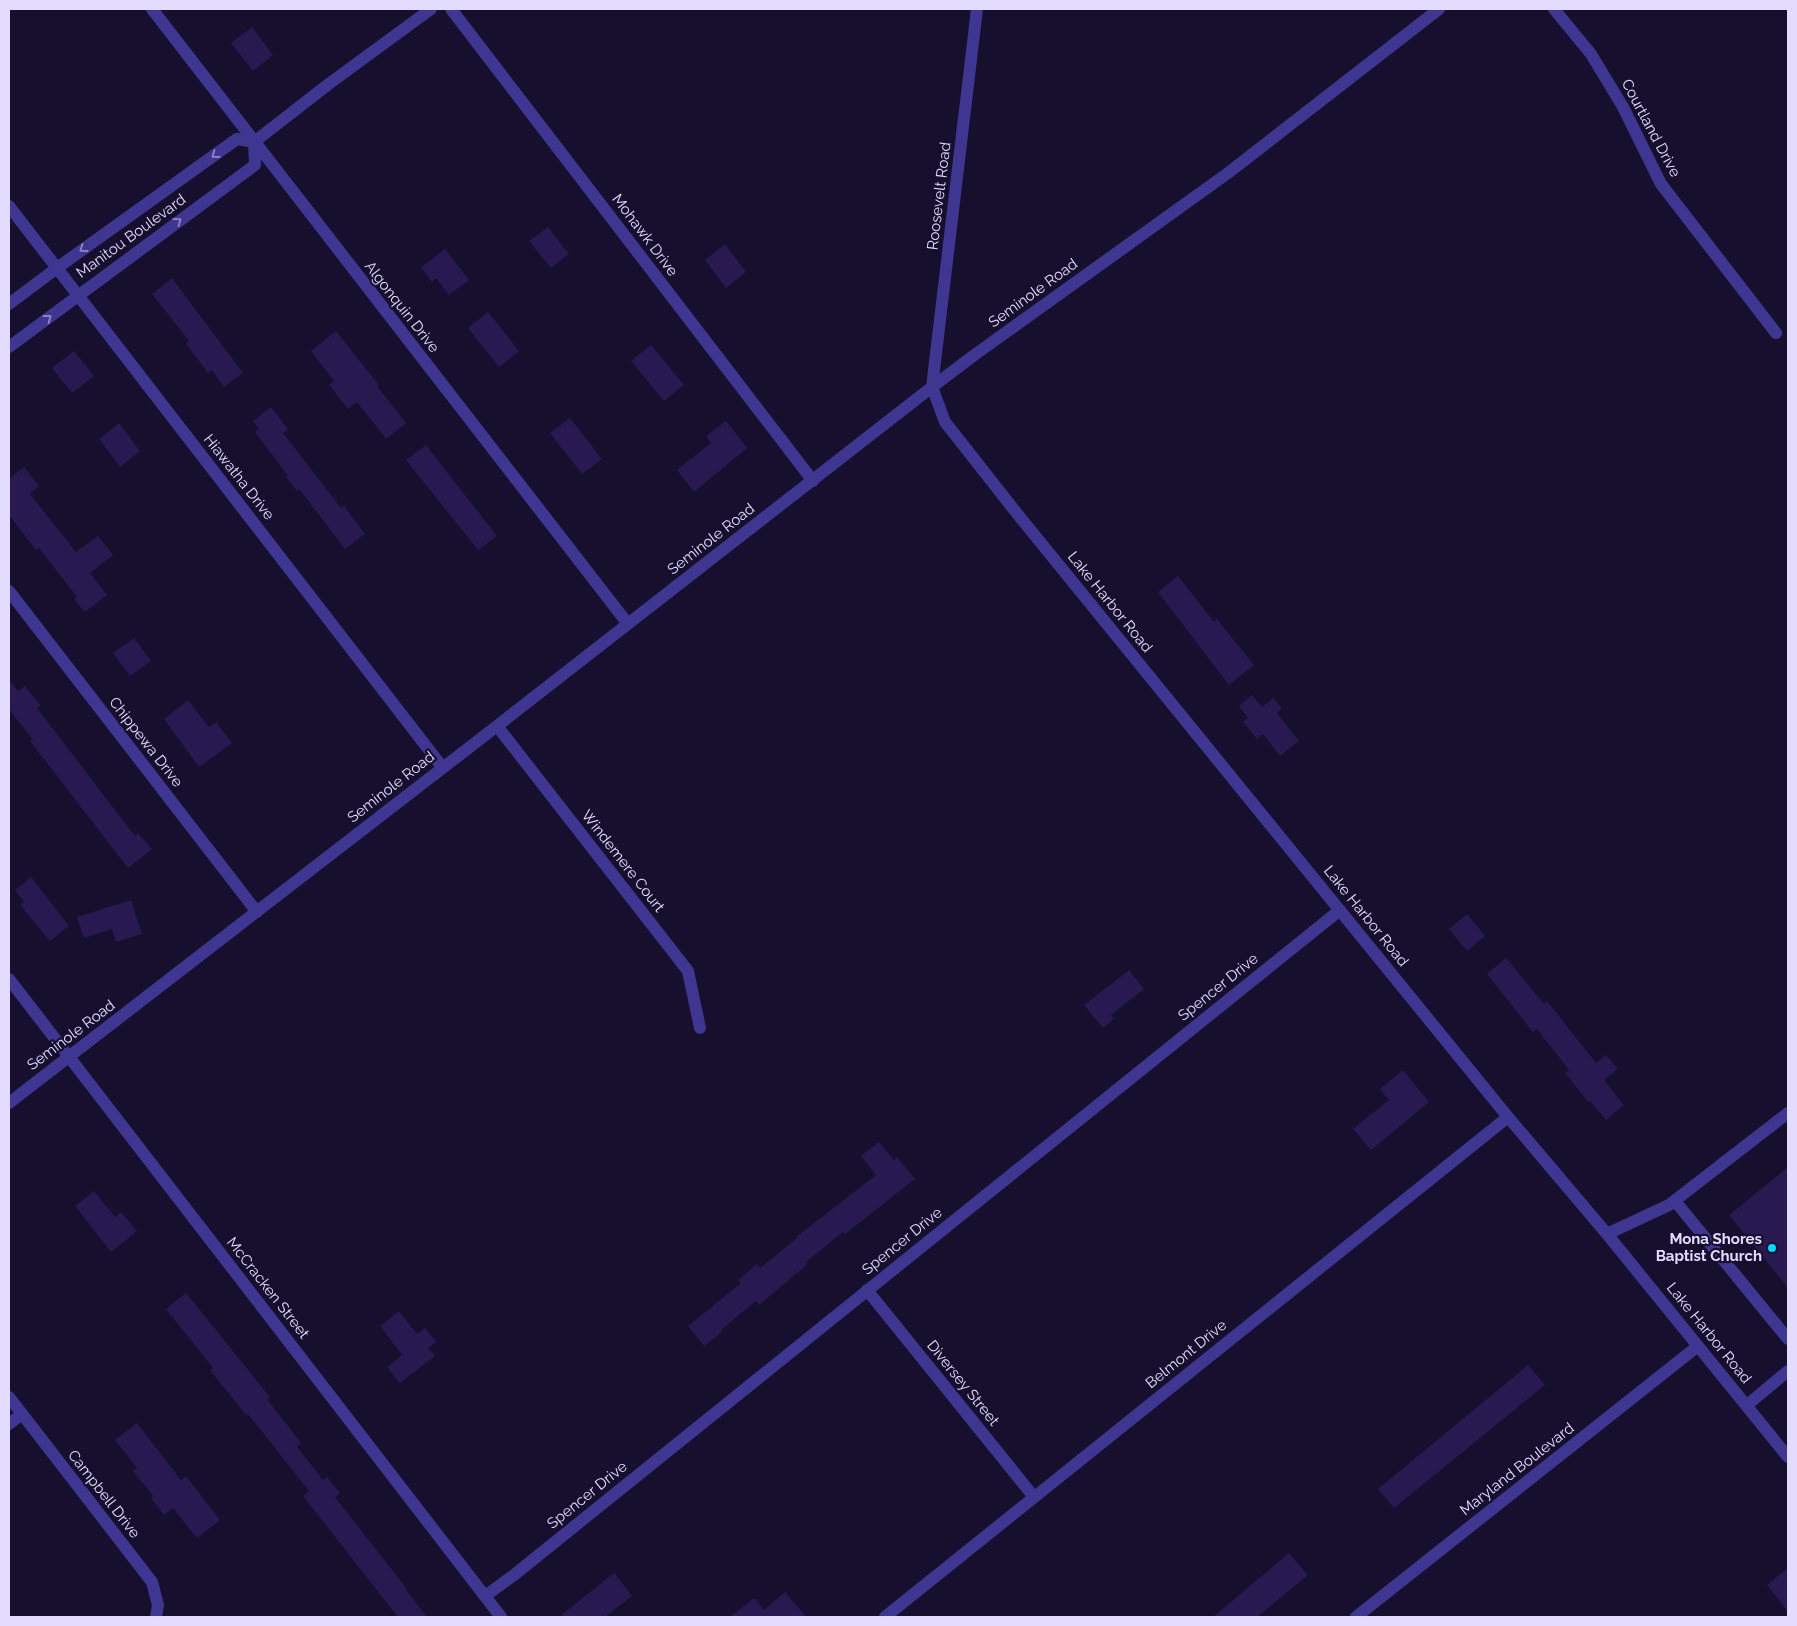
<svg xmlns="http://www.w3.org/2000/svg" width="1797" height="1626" viewBox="0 0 1797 1626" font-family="Raleway,sans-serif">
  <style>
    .building { fill: #281951 }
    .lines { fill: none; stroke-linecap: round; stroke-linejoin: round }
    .minor { stroke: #3f3691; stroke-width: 12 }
    .oneway { stroke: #8981c2 }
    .poi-dot { fill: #08d6ff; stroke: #160f2e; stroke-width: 2 }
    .labels { text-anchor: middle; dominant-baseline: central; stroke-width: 4.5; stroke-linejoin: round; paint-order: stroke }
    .street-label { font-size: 15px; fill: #e3dcff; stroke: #160f2e }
    .poi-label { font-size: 15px; font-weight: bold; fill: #e3dcff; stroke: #160f2e; text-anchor: end }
  </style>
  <rect width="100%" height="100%" fill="#160f2e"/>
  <path class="building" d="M252,27L273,55L253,71L231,43Z
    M548,227L569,254L551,268L529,241Z
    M725,244L746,272L726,288L705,260Z
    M445,249L469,280L449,295L436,278L432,282L421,267Z
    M172,278L243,373L224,387L212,370L208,373L186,344L189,341L152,294Z
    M488,312L519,351L499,367L468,328Z
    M336,331L379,385L377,386L406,423L386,439L357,402L348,409L329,385L334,381L311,351Z
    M651,345L684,385L664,401L631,361Z
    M74,351L94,376L72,393L52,368Z
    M271,407L288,429L283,433L341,508L344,506L365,534L345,549L299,489L297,491L286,477L288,476L255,432L259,429L253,421Z
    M570,418L602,459L582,474L550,433Z
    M726,421L747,448L694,492L677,470L711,443L706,436Z
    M119,423L140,451L120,467L99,439Z
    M426,445L497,536L478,550L406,460Z
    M24,467L39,486L30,494L76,552L98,536L113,555L90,573L107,595L85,612L74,599L77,597L39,548L36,550L9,515V479Z
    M1178,576L1214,622L1217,619L1254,665L1229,685L1158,592Z
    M134,638L151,661L130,676L113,653Z
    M9,680L18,691L25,686L41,706L37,708L135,836L138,833L152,849L128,868L30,741L33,740L9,709Z
    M1252,695L1262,707L1273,698L1282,708L1277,713L1299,741L1280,756L1263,734L1257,739L1243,722L1248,718L1239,706Z
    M188,700L209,727L216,722L232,743L199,767L164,719Z
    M31,877L69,926L50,941L20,905L24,902L15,890Z
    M131,900L142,934L116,942L112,929L84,938L77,917Z
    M1467,914L1485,936L1467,951L1449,929Z
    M1506,958L1544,1004L1547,1001L1596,1063L1606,1055L1618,1069L1604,1080L1624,1105L1606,1120L1590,1101L1588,1102L1565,1073L1569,1070L1537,1029L1533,1032L1487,974Z
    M1129,970L1144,989L1111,1015L1114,1019L1103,1028L1084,1005Z
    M1403,1070L1429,1102L1371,1150L1353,1129L1389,1100L1380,1089Z
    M879,1142L894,1160L897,1157L915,1179L845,1234L843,1232L806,1262L808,1264L759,1305L756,1301L721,1330L722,1332L704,1346L688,1326L741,1283L738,1280L757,1264L760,1268L797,1238L796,1237L876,1175L861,1156Z
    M1788,1167V1288L1729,1215Z
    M94,1191L115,1217L121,1212L137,1231L111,1252L75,1206Z
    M186,1293L270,1397L267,1399L301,1443L297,1447L323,1480L327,1477L340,1493L335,1497L407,1589L406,1590L427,1617H398L303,1496L309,1491L248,1414L246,1415L210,1370L213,1368L166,1309Z
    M399,1311L417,1334L425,1328L436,1342L428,1348L435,1356L400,1383L387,1367L402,1355L380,1326Z
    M1528,1365L1545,1385L1394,1508L1378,1489Z
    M137,1423L181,1480L186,1476L220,1520L197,1538L173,1508L164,1515L151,1498L153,1496L133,1471L137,1468L115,1440Z
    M1289,1553L1308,1575L1257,1617H1213Z
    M1788,1568V1612L1767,1585Z
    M614,1573L632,1596L605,1617H559Z
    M785,1592L806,1617H730L754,1598L764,1610Z"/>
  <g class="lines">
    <path class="minor" d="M152,9L628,624
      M451,9L813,481
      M977,9L932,387L945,422L1019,516L1508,1117L1607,1234L1788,1457
      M1554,9L1591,54L1623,107L1661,184L1776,333
      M254,142L330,83L431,9
      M9,206L443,768
      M9,304L57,268L237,139L254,142L255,165L9,347
      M9,591L257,912
      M497,726L688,971L700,1028
      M9,979L501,1617
      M9,1103L497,726L932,387L973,356L1228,173L1439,9
      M1675,1201L1788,1339
      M1607,1234L1669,1205L1788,1113
      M867,1290L1034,1497
      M9,1397L152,1582L158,1605L156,1617
      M1747,1405L1788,1371
      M9,1424L22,1414
      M485,1596L514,1575L1340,910
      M885,1617L1508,1117
      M1356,1617L1698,1346"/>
  </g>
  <defs><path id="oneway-chevron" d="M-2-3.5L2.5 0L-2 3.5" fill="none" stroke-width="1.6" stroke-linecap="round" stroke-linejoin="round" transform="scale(1.25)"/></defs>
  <g class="oneway">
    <use href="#oneway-chevron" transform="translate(215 155) rotate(144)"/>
    <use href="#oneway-chevron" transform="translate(178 221) rotate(-36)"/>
    <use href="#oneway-chevron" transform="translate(83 249) rotate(144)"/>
    <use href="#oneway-chevron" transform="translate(48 318) rotate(-37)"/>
  </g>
  <circle class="poi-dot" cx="1772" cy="1248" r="5"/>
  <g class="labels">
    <g class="street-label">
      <text transform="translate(1651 128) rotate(62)">Courtland Drive</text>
      <text transform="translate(939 196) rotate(-83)">Roosevelt Road</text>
      <text transform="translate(645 235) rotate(53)">Mohawk Drive</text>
      <text transform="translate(131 236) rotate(-36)">Manitou Boulevard</text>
      <text transform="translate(1033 293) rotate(-36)">Seminole Road</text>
      <text transform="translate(402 307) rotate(52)">Algonquin Drive</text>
      <text transform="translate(239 477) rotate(52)">Hiawatha Drive</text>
      <text transform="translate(711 539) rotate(-38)">Seminole Road</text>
      <text transform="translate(1110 602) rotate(51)">Lake Harbor Road</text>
      <text transform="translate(146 742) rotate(52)">Chippewa Drive</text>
      <text transform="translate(391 787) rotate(-38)">Seminole Road</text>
      <text transform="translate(623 861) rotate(52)">Windemere Court</text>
      <text transform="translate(1366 916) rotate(51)">Lake Harbor Road</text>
      <text transform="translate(1218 987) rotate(-39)">Spencer Drive</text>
      <text transform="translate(71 1035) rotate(-37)">Seminole Road</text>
      <text transform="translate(902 1241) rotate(-39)">Spencer Drive</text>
      <text transform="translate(268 1288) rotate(52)">McCracken Street</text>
      <text transform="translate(1709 1333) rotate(51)">Lake Harbor Road</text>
      <text transform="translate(1186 1354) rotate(-39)">Belmont Drive</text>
      <text transform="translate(963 1383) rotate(51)">Diversey Street</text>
      <text transform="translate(1517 1469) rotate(-38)">Maryland Boulevard</text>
      <text transform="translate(104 1494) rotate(52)">Campbell Drive</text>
      <text transform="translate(587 1495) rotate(-39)">Spencer Drive</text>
    </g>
    <g class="poi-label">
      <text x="1762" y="1239">Mona Shores<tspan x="1762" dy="17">Baptist Church</tspan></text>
    </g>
  </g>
  <rect width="1797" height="1626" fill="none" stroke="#e3dcff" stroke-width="20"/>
</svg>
